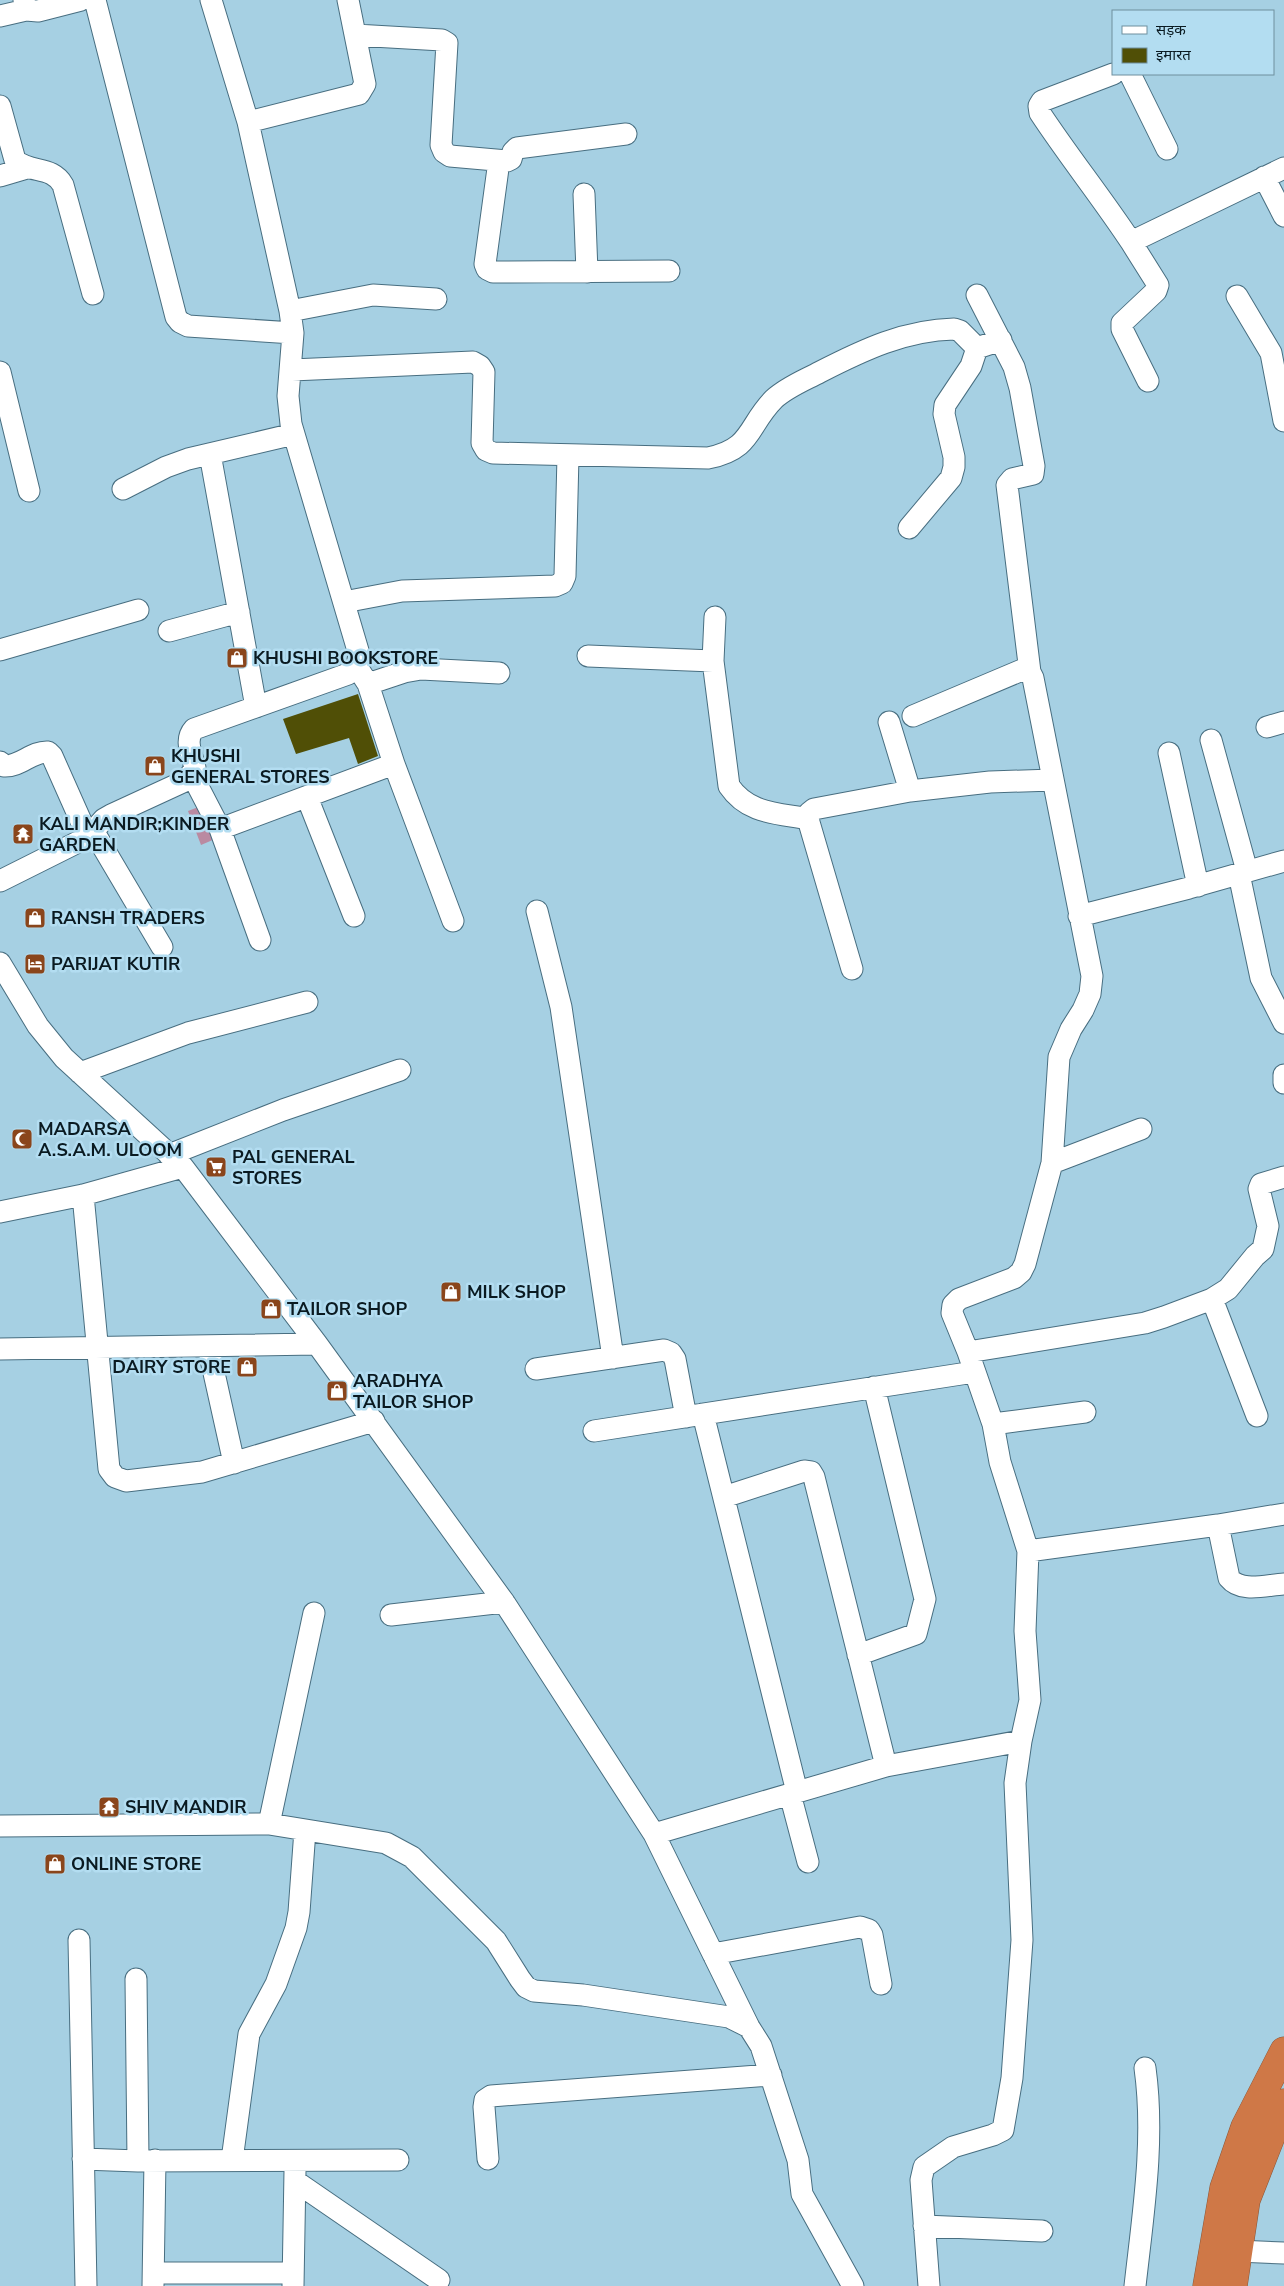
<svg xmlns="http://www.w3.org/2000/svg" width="1284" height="2286" viewBox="0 0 1284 2286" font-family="'Nunito Sans','Noto Sans Devanagari',sans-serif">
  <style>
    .green { fill: #ba8aa1 }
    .building { fill: #504f06 }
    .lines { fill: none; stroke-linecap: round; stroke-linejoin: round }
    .minor-casing { stroke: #486e80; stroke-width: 23 }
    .highway-casing { stroke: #8a573a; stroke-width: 29 }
    .minor { stroke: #fff; stroke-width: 21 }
    .highway { stroke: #cf7847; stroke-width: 28 }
    .labels { text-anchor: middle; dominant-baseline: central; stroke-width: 5; stroke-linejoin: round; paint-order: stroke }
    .poi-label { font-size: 18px; font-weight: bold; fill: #0a1a21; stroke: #b3ddf1; text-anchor: start }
  </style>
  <rect width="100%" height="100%" fill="#a6d0e3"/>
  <path class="green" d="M201,806L215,839L201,845L188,811Z"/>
  <path class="building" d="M358,694L378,756L358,764L349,738L296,754L283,719Z"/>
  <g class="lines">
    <g class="minor-casing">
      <path id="minor" d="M24,0L26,10L38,11L81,0
        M95,0L176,317L180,322L188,326L293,333
        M0,16L26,10
        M355,35L442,40L447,43L441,145L444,152L450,156L507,161L511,159L513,152L517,148L626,134
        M1113,74L1042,101L1039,106L1040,113C1069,157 1102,198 1131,242L1284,168
        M1130,74L1167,149
        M0,106L15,160C30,174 52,165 63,185L93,294
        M248,122L359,94L365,84L348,0
        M499,161L485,264L487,269L493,272L669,271
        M0,176L27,168
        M1264,177L1284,216
        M584,194L587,272
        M1131,242L1158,285L1156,291L1122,323V329L1148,381
        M977,295L1014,367L1020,388L1034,466L1033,474L1012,479L1007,485L1030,672
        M1237,296L1271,353L1284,421
        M290,311L373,295L436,299
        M292,370L473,362L480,366L484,372L482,443L486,450L493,453L708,458C753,449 747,426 774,399C787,387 805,380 820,372C863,350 905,330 954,329L960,331L977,348L1001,340
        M0,372L29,491
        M210,454L256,707
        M123,489L166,467L188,459L294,434
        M909,528L951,478L954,467V457L944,414L945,405L971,366L977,348
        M344,602L402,591L555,586L562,583L565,576L568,456
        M715,617L713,661L729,786C748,814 777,813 808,819
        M169,631L239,612
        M0,650L138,610
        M588,656L713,661
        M357,667L368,684L394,764L453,921
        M368,684L404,672L421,669L499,673
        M913,716L1022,670L1030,672L1033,678L1092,976L1090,994L1083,1010L1071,1029L1059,1057L1052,1163L1025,1264L1021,1272L1014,1278L959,1299L953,1305L952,1313L968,1352
        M889,722L910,791
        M1267,727L1284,722
        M1211,740L1247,871
        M1169,753L1198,886
        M0,762L4,766C20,767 32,751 48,752L52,756L88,837
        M192,775L220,829L260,940
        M307,797L354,916
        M220,829L394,764
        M94,832L162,947
        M1239,874L1261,978L1284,1023
        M0,881L88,837L104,819L111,815L187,780L195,768C192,754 184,740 194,729L348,674L357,667L359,654L291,424L288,396L293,333L290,311L248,122L211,0
        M537,911L561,1007L613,1358
        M1079,916L1189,888L1284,861
        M0,963L38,1026L64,1058L183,1167L317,1344L504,1602L654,1834L749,2027L761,2046L798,2160L802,2194L853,2286
        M852,969L808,819L809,813L814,809L910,791L990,782L1053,780
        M80,1073L188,1033L307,1002
        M1284,1075V1083
        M169,1155L283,1110L400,1070
        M1052,1163L1141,1129
        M83,1195L109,1469L115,1477L126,1481L202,1472L374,1421
        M0,1212L83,1195L183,1167
        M1212,1299L1257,1416
        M208,1346L234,1463
        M0,1349L317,1344
        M536,1369L664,1350L671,1353L675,1359L686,1417
        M703,1414L797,1792
        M993,1424L1085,1412
        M594,1431L974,1372
        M724,1497L804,1471L811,1472L814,1477L886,1766
        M1218,1525L1229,1578C1241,1593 1266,1585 1284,1584
        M1028,1551L1218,1525L1284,1514
        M391,1615L504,1602
        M858,1655L916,1634L925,1599L874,1387
        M790,1794L808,1862
        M269,1824L314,1613
        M0,1826L269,1824L386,1843L412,1857L496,1941L520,1979L526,1987L534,1991L583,1995L729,2017L749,2027
        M654,1834L886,1766L1021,1741
        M79,1940L86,2286
        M713,1954L860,1927L869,1930L872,1935L881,1984
        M136,1979L138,2161
        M83,2159L138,2161L398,2160
        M488,2159L484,2107L485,2100L491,2096L771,2075
        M232,2160L249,2034L276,1984L296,1928L299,1912L305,1830
        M295,2181L439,2280
        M924,2226L1042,2231
        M1237,2251L1284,2253
        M154,2273H293
        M153,2286L155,2160
        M293,2286L295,2171
        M929,2286L921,2180L924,2167L953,2147L993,2135L1003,2130L1012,2078L1022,1940L1015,1783L1021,1741L1030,1700L1025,1631L1028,1551L1000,1462L993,1424L968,1352L1145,1323L1164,1317L1212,1299L1228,1289L1255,1256L1263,1249L1268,1226L1259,1189L1261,1184L1284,1177
        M1135,2286C1143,2214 1155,2140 1145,2068"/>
    </g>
    <g class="highway-casing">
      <path id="highway" d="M1207,2286L1224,2188L1245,2127L1284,2051
        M1233,2286L1246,2200L1284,2103"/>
    </g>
    <use href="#minor" class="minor"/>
    <use href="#highway" class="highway"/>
  </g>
  <defs>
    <g id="shop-square" transform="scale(1.125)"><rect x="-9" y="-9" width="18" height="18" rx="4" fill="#8a451b" stroke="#b3ddf1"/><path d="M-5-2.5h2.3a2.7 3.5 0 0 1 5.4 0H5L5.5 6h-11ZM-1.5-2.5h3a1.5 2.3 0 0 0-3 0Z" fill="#fff"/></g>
    <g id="temple-square" transform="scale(1.125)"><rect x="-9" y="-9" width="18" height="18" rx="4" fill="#8a451b" stroke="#b3ddf1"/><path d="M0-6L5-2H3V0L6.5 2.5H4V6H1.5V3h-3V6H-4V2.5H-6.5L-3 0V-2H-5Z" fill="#fff"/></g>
    <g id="hotel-square" transform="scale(1.125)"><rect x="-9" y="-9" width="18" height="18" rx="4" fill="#8a451b" stroke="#b3ddf1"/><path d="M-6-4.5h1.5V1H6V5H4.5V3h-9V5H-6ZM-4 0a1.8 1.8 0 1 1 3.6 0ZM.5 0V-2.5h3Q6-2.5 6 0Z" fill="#fff"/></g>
    <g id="mosque-square" transform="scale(1.125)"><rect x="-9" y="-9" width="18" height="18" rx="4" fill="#8a451b" stroke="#b3ddf1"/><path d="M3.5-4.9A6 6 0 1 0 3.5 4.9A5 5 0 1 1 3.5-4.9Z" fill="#fff"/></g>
    <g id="supermarket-square" transform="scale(1.125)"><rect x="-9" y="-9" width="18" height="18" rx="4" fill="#8a451b" stroke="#b3ddf1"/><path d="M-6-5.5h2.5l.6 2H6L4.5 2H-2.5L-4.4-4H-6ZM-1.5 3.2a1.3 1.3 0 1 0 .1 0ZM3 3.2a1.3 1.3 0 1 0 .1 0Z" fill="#fff"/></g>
  </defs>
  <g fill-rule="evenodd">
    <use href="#shop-square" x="237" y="658"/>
    <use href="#shop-square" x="155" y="766"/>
    <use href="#temple-square" x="23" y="834"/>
    <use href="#shop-square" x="35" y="918"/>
    <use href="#hotel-square" x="35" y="964"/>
    <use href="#mosque-square" x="22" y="1139"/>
    <use href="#supermarket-square" x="216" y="1167"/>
    <use href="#shop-square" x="451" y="1292"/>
    <use href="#shop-square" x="271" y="1309"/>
    <use href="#shop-square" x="247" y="1367"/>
    <use href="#shop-square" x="337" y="1391"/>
    <use href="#temple-square" x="109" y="1807"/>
    <use href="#shop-square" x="55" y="1864"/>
  </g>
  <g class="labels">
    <g class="poi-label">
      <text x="253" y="658">KHUSHI BOOKSTORE</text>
      <text x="171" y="756">KHUSHI<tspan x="171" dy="21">GENERAL STORES</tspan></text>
      <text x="39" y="824">KALI MANDIR;KINDER<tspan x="39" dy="21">GARDEN</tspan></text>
      <text x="51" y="918">RANSH TRADERS</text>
      <text x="51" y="964">PARIJAT KUTIR</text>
      <text x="38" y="1129">MADARSA<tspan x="38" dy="21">A.S.A.M. ULOOM</tspan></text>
      <text x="232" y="1157">PAL GENERAL<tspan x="232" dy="21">STORES</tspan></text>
      <text x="467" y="1292">MILK SHOP</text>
      <text x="287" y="1309">TAILOR SHOP</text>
      <text x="231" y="1367" text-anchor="end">DAIRY STORE</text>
      <text x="353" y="1381">ARADHYA<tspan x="353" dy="21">TAILOR SHOP</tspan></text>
      <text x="125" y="1807">SHIV MANDIR</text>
      <text x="71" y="1864">ONLINE STORE</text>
    </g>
  </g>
  <rect x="1112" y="10" width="162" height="65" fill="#b3ddf1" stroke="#6f8f9e"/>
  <rect x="1122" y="26" width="25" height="8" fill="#ffffff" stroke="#6f8f9e"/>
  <text x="1156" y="35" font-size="15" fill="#0a1a21">सड़क</text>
  <rect x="1122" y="48" width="25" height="15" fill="#504f06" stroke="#6f8f9e"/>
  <text x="1156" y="60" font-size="15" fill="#0a1a21">इमारत</text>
</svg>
